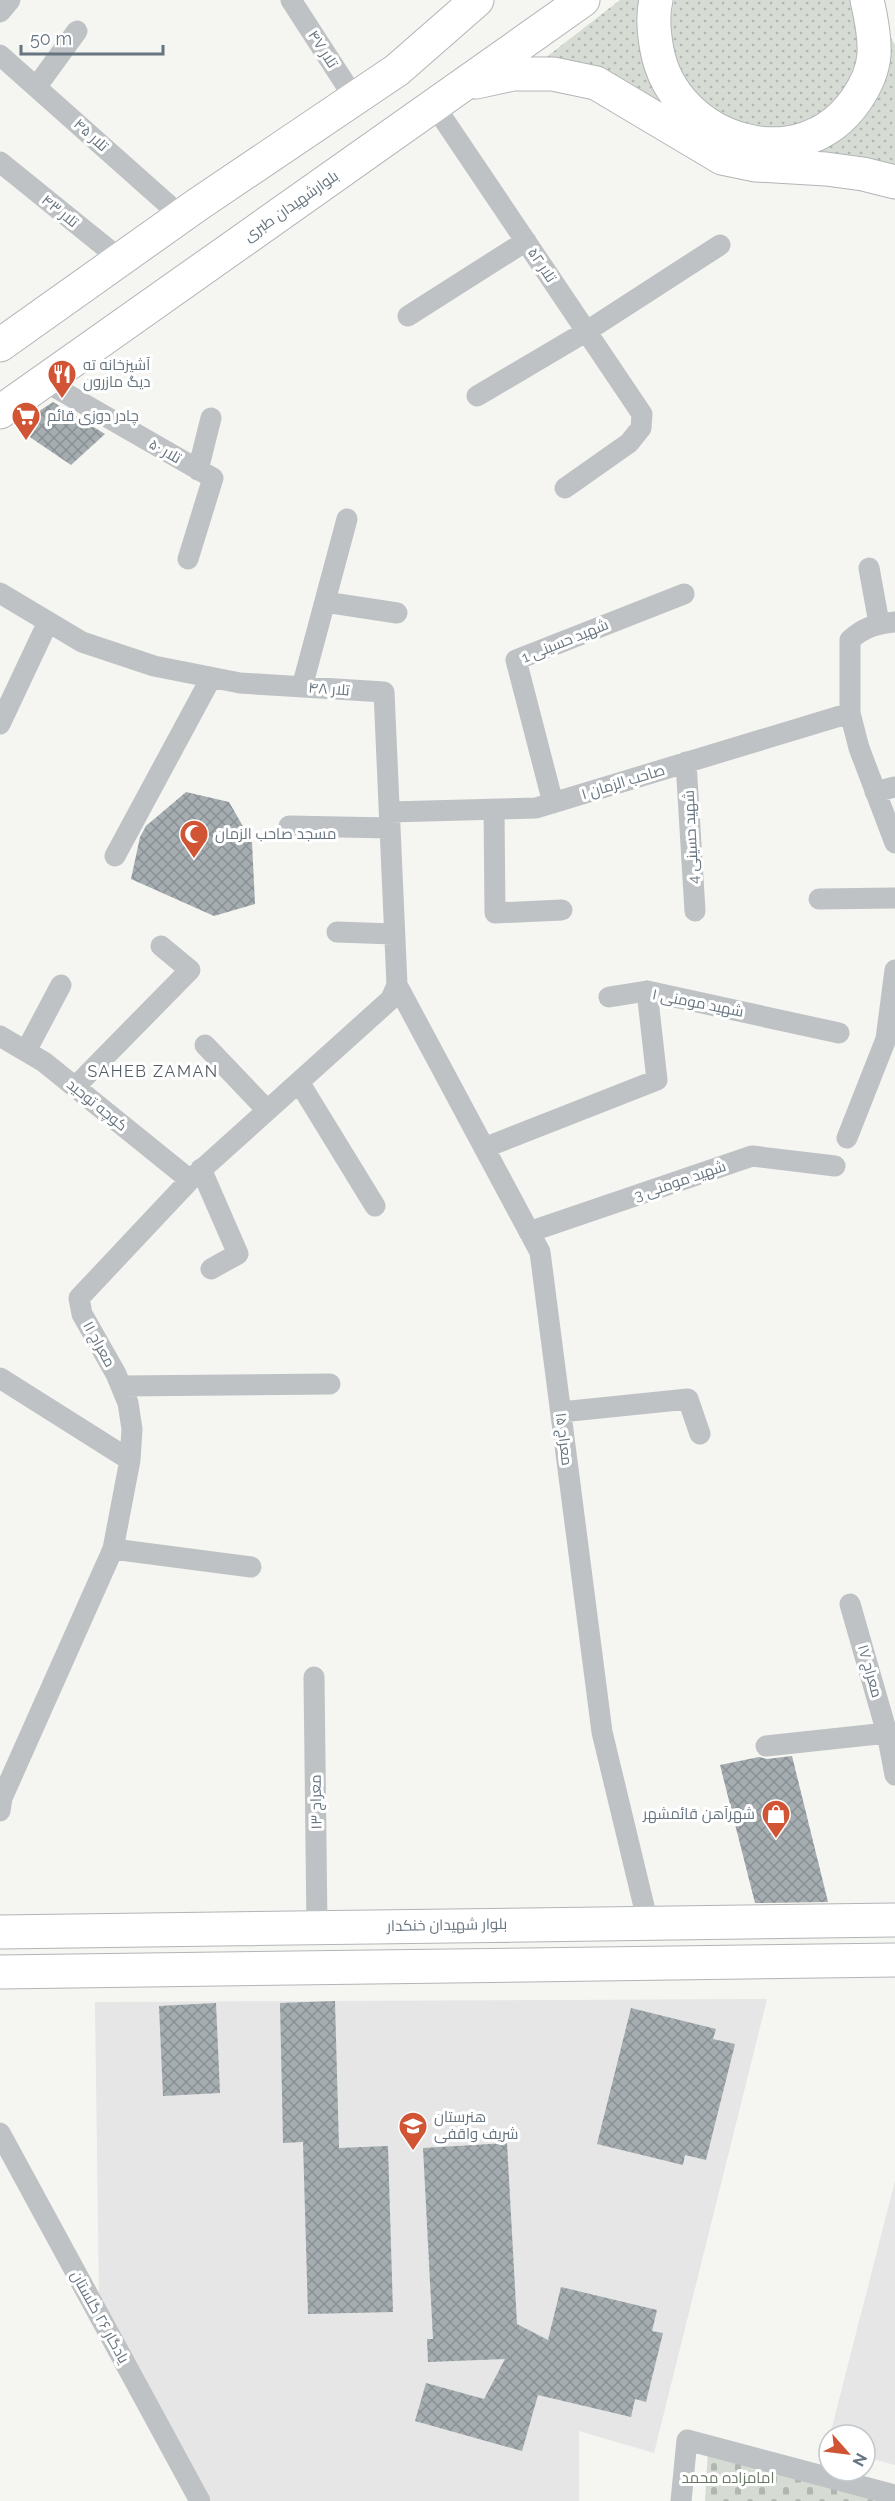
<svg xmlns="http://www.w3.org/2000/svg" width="895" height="2501" viewBox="0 0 895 2501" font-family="Raleway,Cairo,sans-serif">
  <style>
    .built { fill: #e5e6e5 }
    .grass { fill: url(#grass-dots) }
    .cemetery { fill: url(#cemetery-stones) }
    .building { fill: url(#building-cross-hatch) }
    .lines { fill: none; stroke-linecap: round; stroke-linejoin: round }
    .trunk-casing { stroke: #b1b5b7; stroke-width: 35 }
    .minor { stroke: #bec2c5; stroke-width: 21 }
    .trunk { stroke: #fff; stroke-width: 33 }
    .labels { text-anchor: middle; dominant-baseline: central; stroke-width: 6; stroke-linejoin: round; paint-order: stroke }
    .street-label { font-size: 15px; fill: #677580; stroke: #fff }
    .poi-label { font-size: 15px; fill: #677580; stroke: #fff; text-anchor: start }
    .park-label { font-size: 15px; fill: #697765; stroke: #fff }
    .neighbourhood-label { font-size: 16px; letter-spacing: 1.5px; fill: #545e65; stroke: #fff }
  </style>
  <defs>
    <pattern id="grass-dots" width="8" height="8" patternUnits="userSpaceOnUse" patternTransform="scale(1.5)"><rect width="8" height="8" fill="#d6dbd3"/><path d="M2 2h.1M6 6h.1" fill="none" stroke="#b1b6b0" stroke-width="1.8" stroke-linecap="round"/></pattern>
    <pattern id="cemetery-stones" width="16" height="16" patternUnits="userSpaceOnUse" patternTransform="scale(1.5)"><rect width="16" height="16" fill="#d6dbd3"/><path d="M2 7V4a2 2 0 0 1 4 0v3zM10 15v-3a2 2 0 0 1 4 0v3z" fill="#b1b6b0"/></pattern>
    <pattern id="building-cross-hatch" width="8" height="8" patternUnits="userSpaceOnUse" patternTransform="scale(1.5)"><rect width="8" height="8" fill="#a5adb1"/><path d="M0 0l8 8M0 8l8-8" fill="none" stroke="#8a9195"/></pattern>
  </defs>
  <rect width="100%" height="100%" fill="#f5f5f1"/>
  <path class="built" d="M767,1999L654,2453L579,2431V2501H212L99,2299L95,2002Z
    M895,2181V2465L865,2457V2435H830Z"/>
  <path class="grass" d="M620,0H645L673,109L540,62Z
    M674,0H853C859,15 858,29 858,45C858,68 849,86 833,101C828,106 822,114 816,117C762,148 676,110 670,46C668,30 671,15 674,0Z
    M888,33L895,45V167L798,154C812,149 830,145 842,137C880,112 890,76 888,33Z"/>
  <path class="cemetery" d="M708,2451L895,2501H705Z"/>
  <path class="building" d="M53,402L105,434L71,465L15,427Z
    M186,792L229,802L252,842L255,904L214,916L131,879L140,837L146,826Z
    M792,1756L828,1902L755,1903L720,1765L759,1757L767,1759Z
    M335,2001L339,2148L388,2146L393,2312L308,2314L303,2142L283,2143L280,2003Z
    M216,2003L220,2093L163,2096L159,2006Z
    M631,2008L716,2029L713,2039L735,2044L706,2160L685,2155L683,2165L597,2144Z
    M507,2143L517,2324L548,2340L561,2287L657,2310L652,2331L663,2333L646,2402L635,2399L631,2417L538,2395L522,2451L415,2421L426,2383L484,2399L505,2359L428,2362L427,2339H433L423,2148Z"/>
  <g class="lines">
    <g class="trunk-casing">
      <path id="trunk" d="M656,0C652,16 654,34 657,50C674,141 800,181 856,100C865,87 873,71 874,54C875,36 871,17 867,0
        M476,82L513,74H553L596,83L722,158L756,165L826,169L863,174L895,182
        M0,345L197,205L397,70L477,0
        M0,412L583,0
        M0,1932L895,1920
        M0,1972L895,1960"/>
    </g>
    <path class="minor" d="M291,0L355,99
      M0,12L10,0
      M0,55L181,216
      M37,86L77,31
      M434,105L642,414L641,428L629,443L565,488
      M0,162L120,259
      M408,316L526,241
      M44,381L213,478L188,559
      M477,396L587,331L720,245
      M198,470L211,418
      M869,568L879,623
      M0,593L82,642L154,666L240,683L384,692L397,985L391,999L190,1180L79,1298L82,1314L116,1374L128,1403L132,1429L130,1460L113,1549L2,1798L0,1811
      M325,602L397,613
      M895,622C876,624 864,627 850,640V713L859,748L895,843
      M302,687L347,519
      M0,724L48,622
      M686,762L695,911
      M875,792L895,787
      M553,803L516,660L684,594
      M494,809L495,913L562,910
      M390,812L536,808L850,713
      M289,826L390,828
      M115,856L211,678
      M819,899L895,898
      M337,932L394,934
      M397,985L540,1252L602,1732L648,1923
      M609,997L647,991
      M0,1036L44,1062L190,1180
      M205,1045L267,1110
      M26,1051L61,985
      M299,1082L375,1206
      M75,1087L190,970L161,946
      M847,1138L886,1039L895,970
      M484,1148L657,1080L647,991L839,1033
      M201,1169L238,1254L211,1269
      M529,1232L752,1156L835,1166
      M0,1378L130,1460
      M121,1386L330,1384
      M561,1412L688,1399L700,1434
      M113,1549L251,1567
      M850,1604L887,1733L895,1775
      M314,1677L317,1927
      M766,1746L887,1733
      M0,2133L200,2501
      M681,2501L687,2440L895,2495"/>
    <use href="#trunk" class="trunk"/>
  </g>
  <defs>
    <g id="restaurant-pin" transform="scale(1.5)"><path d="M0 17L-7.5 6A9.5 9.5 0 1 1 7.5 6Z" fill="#d15535" stroke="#fff"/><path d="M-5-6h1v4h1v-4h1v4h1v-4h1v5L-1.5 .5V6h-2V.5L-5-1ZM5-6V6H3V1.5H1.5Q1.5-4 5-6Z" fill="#fff"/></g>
    <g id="supermarket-pin" transform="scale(1.5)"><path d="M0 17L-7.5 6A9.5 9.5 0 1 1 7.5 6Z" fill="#d15535" stroke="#fff"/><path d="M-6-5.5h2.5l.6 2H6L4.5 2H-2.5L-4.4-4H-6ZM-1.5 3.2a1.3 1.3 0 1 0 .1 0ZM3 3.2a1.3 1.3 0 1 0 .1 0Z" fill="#fff"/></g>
    <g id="mosque-pin" transform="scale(1.5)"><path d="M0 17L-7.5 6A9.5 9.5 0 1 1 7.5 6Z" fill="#d15535" stroke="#fff"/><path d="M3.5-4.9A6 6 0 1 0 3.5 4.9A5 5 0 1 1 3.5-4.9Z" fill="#fff"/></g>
    <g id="shop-pin" transform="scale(1.5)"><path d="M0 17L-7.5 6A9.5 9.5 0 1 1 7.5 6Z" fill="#d15535" stroke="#fff"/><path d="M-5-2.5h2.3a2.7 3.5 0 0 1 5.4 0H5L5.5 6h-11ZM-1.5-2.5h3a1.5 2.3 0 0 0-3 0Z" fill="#fff"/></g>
    <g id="school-pin" transform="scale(1.5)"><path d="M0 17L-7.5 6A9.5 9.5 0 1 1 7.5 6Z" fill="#d15535" stroke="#fff"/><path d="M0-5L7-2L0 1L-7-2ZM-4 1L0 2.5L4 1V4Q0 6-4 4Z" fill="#fff"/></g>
  </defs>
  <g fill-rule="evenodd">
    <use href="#restaurant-pin" x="62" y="374"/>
    <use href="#supermarket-pin" x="26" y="416"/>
    <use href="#mosque-pin" x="194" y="834"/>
    <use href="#shop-pin" x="776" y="1814"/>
    <use href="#school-pin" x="413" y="2126"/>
  </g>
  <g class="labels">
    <g class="street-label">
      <text transform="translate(323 49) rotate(57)">تلار ۴۷</text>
      <text transform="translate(91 135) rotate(42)">تلار ۴۵</text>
      <text transform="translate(291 206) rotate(-35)">بلوارشهیدان طبری</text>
      <text transform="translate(60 211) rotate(39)">تلار ۴۳</text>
      <text transform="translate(542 265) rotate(56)">تلار ۵۲</text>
      <text transform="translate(165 451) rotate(30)">تلار ۵۰</text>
      <text transform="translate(565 641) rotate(-22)">شهید حسینی 1</text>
      <text transform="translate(329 689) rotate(4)">تلار ۴۸</text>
      <text transform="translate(623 782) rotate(-17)">صاحب الزمان ۱</text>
      <text transform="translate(691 837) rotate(-93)">شهید حسینی 4</text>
      <text transform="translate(698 1003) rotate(11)">شهید مومنی ۱</text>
      <text transform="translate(97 1105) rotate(39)">کوچه توحید</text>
      <text transform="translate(680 1181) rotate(-19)">شهید مومنی 3</text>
      <text transform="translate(99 1344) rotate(61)">معراج ۱۱</text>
      <text transform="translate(564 1439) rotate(83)">معراج ۱۵</text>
      <text transform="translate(870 1671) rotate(74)">معراج ۱۷</text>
      <text transform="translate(316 1802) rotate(-91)">معراج ۱۳</text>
      <text transform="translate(447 1925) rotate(-1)">بلوار شهیدان خنکدار</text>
      <text transform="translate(100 2317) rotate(61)">یادگار ۲۶ گلستان</text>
    </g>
    <g class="poi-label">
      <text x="83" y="365">آشپزخانه ته<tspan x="83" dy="17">دیگ مازرون</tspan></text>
      <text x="47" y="416">چادر دوزی قائم</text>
      <text x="215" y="834">مسجد صاحب الزمان</text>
      <text x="755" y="1814" text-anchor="end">شهرآهن قائمشهر</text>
      <text x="434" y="2117">هنرستان<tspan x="434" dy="17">شریف واقفی</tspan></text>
    </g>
    <g class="park-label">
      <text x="728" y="2478">امامزاده محمد</text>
    </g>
    <g class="neighbourhood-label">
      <text x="153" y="1071">SAHEB ZAMAN</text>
    </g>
  </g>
  <g transform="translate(847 2453) rotate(118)"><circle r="28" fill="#ffffff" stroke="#c2c8cc" stroke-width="1.5"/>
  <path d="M0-4.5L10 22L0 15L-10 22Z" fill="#d15535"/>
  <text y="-9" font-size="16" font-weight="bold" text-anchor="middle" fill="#677580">N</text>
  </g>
  <path d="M21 45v9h142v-9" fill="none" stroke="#677580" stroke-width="3"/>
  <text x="30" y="45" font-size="18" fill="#677580" stroke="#ffffff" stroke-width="4.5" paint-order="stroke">50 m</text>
</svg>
